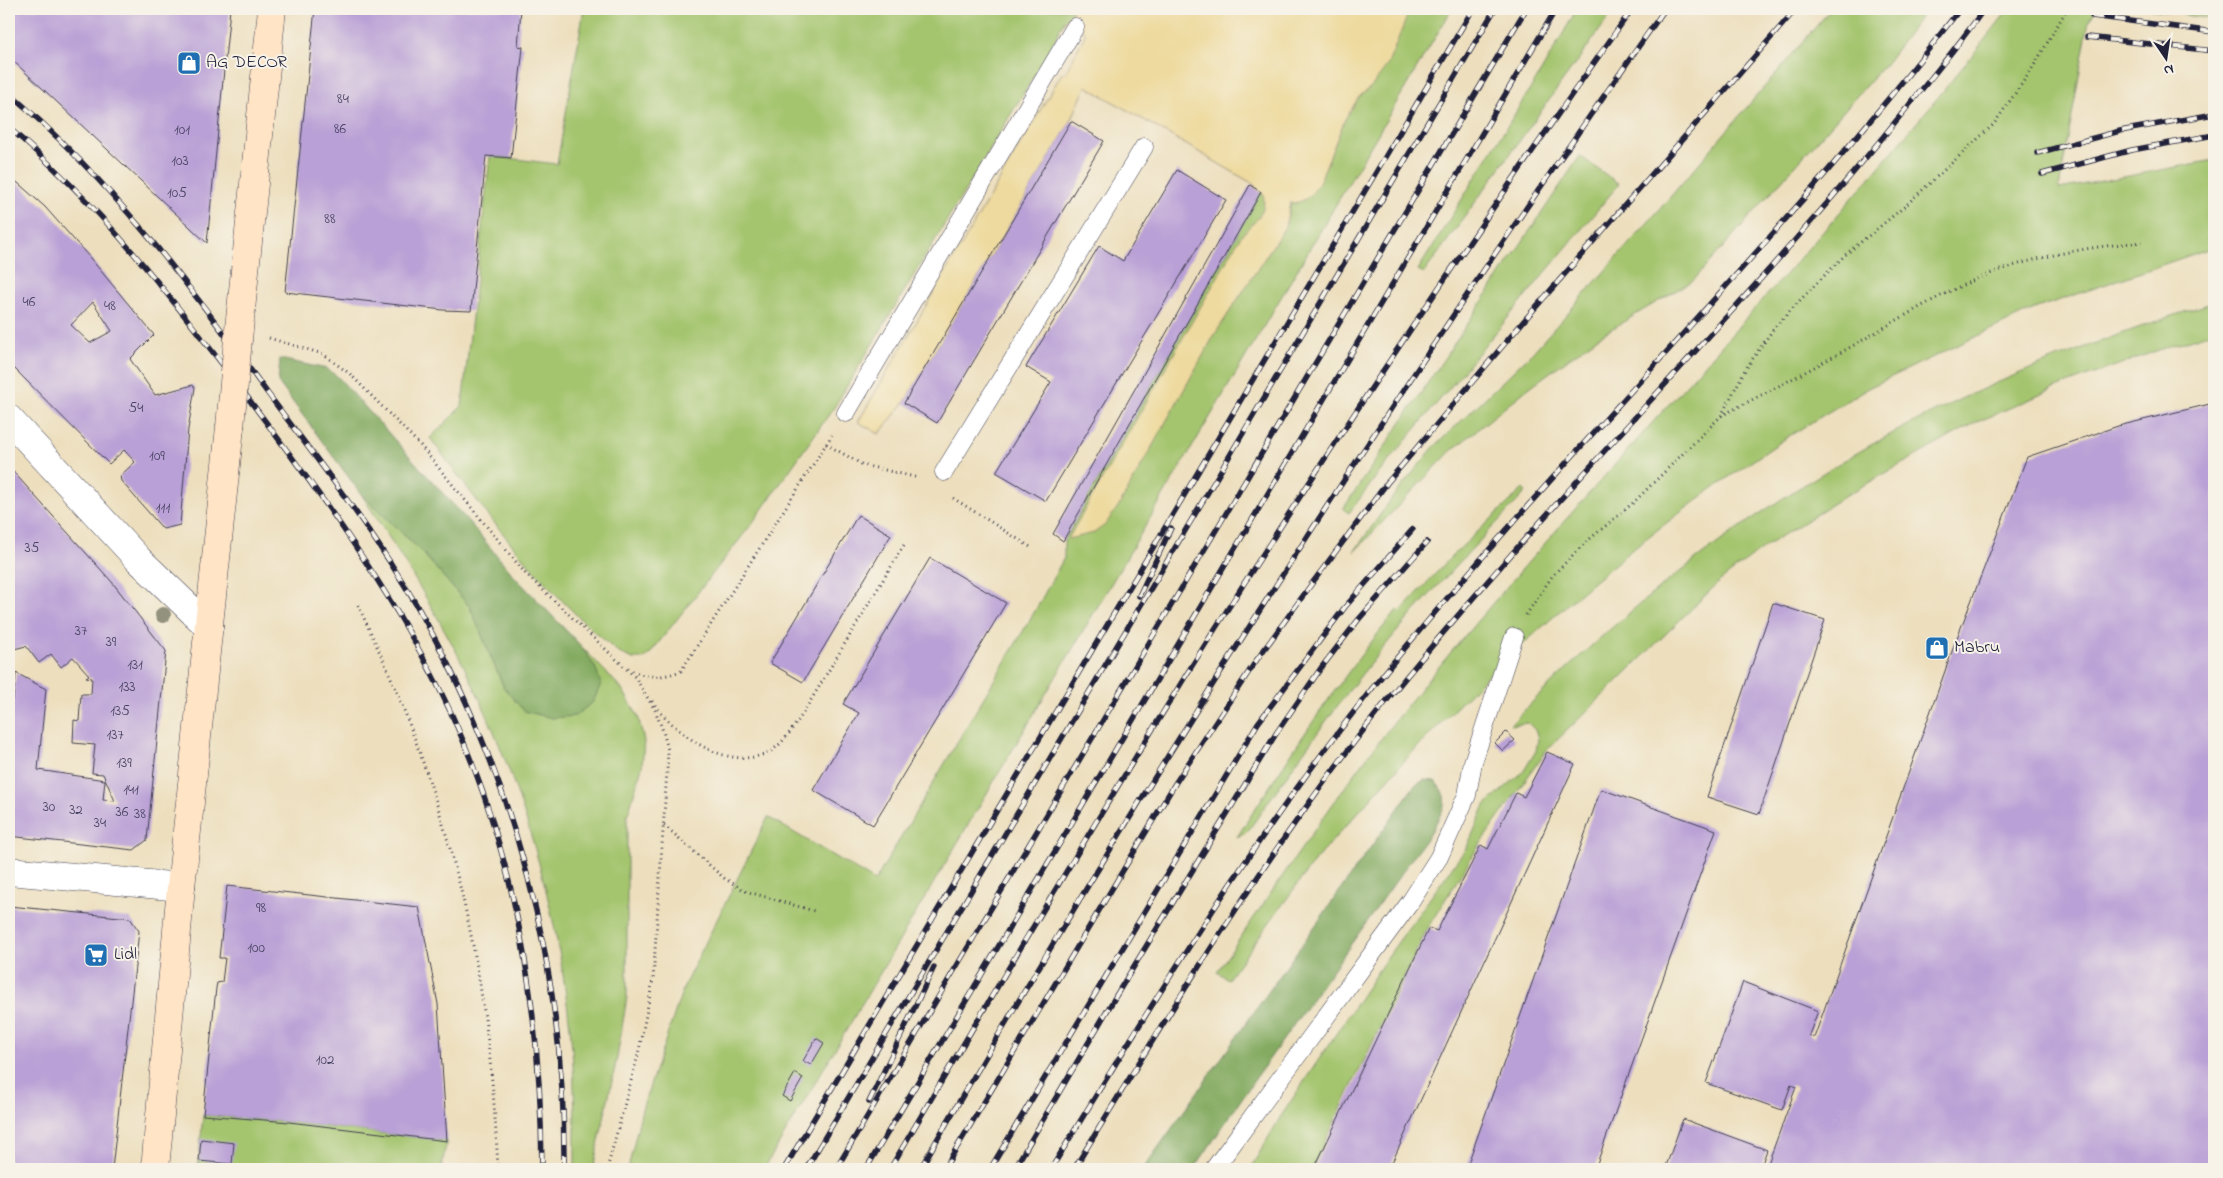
<svg xmlns="http://www.w3.org/2000/svg" width="2223" height="1178" viewBox="0 0 2223 1178" font-family="'Indie Flower',sans-serif">
  <style>
    .green { fill: #a4c56e; stroke: #637454 }
    .forest { fill: #83aa61; stroke: #52664e }
    .sand { fill: #eeda9e; stroke: #887e6c }
    .building { fill: #b9a0d6; fill-rule: evenodd }
    .lines { fill: none; stroke-linecap: round; stroke-linejoin: round }
    .lane-casing { stroke: #403e4f; stroke-width: 19 }
    .street-casing { stroke: #403e4f; stroke-width: 29 }
    .secondary-casing { stroke: #403e4f; stroke-width: 29 }
    .path { stroke: #403e4f; stroke-width: 3; stroke-dasharray: 1 4; stroke-linecap: butt }
    .lane { stroke: #fff; stroke-width: 18 }
    .street { stroke: #fff; stroke-width: 28 }
    .secondary { stroke: #ffe4c6; stroke-width: 28 }
    .rail-casing { stroke: #22223b; stroke-width: 5.5 }
    .rail { stroke: #f7f3e8; stroke-width: 4; stroke-dasharray: 11; stroke-linecap: butt }
    .secondary-bridge-casing { stroke: #403e4f; stroke-width: 29; stroke-linecap: butt }
    .secondary-bridge { stroke: #ffe4c6; stroke-width: 28 }
    .tree { fill: #93927e }
    .labels { text-anchor: middle; dominant-baseline: central; stroke-width: 4; stroke-linejoin: round; paint-order: stroke }
    .number-label { font-size: 15px; fill: #484262 }
    .poi-label { font-size: 18px; fill: #22223b; stroke: #f7f3e8; text-anchor: start }
  </style>
  <rect width="100%" height="100%" fill="#f7f3e8"/>
  <filter id="ink" filterUnits="userSpaceOnUse"><feTurbulence type="fractalNoise" baseFrequency=".02" numOctaves="2"/><feDisplacementMap in="SourceGraphic" scale="10" xChannelSelector="R" yChannelSelector="G"/><feConvolveMatrix kernelMatrix="1 2 1 2 8 2 1 2 1" color-interpolation-filters="sRGB"/></filter>
  <filter id="wash" filterUnits="userSpaceOnUse"><feTurbulence type="fractalNoise" baseFrequency=".0096" numOctaves="4" result="noise"/><feDisplacementMap in="SourceGraphic" scale="20" xChannelSelector="R" yChannelSelector="G"/><feGaussianBlur stdDeviation="1.12" result="paint"/><feColorMatrix in="noise" values="0 0 0 0 0 0 0 0 0 0 0 0 0 0 0 0 0 1.4 0 .05"/><feComposite in="paint" operator="in"/></filter>
  <g filter="url(#wash)">
    <rect width="100%" height="100%" fill="#eddfbe"/>
    <path class="green" d="M584,9H1074L1064,21L1049,51L835,406L751,525L649,655L643,659H633L619,653C544,592 487,515 430,438L462,406L490,156L557,164Z
      M1410,9H1452L764,1169H628L642,1109L684,986L768,817L875,881L1035,611L1064,558V541L1261,192C1274,210 1252,223 1241,236L1069,538C1098,533 1104,528 1120,504L1215,334L1285,227L1291,203H1297L1319,183L1345,119L1359,97L1372,86L1394,50L1401,27Z
      M1577,9H1615L1424,273L1418,270L1542,70Z
      M1831,9H1927L1886,63L1694,280L1598,337L1530,387L1451,451L1354,552L1392,498L1433,448L1533,352L1659,210Z
      M2009,9H2097L2089,20L2059,189L2214,160V247L2034,309L1868,388L1789,436L1713,488L1636,546L1569,603L1482,681L1409,756L1316,859L1228,979L1217,972C1284,874 1350,774 1426,682C1615,454 1826,243 2009,9Z
      M2150,9H2214V19L2183,15V13Z
      M1580,156L1619,184L1379,473L1349,513L1343,509Z
      M2214,302V332L2167,347L2056,388L1975,423L1843,497L1766,546L1720,581L1546,751L1480,844L1428,927L1312,1169H1250L1281,1116L1388,956L1467,847L1485,805L1523,772L1536,751L1538,739L1535,730L1528,723L1510,725C1639,590 1795,476 1965,397C2046,360 2129,330 2214,302Z
      M1523,489L1526,492C1476,545 1425,597 1379,653C1332,710 1290,771 1248,831L1237,837C1287,759 1337,682 1397,610L1400,612L1451,557Z
      M361,494L420,550L470,607L504,688L596,669L582,647L622,689L638,716L644,741L642,767L627,817V997L617,1058L593,1169H575C575,1117 575,1063 568,1011C555,902 523,793 477,693C444,623 403,559 361,494Z
      M203,1115L289,1122L447,1141L441,1169H198Z"/>
    <path class="forest" d="M280,359L327,369L338,377L468,521L515,577L582,647L596,669L601,684L593,702L575,716L552,718L524,711L504,688L470,607L420,550L361,494L278,382Z
      M1424,780L1435,781C1452,801 1443,808 1433,829L1253,1082L1194,1169H1143L1414,786Z"/>
    <path class="sand" d="M1074,9H1410L1388,64L1372,86L1359,97L1345,119L1319,183C1312,195 1305,203 1290,203L1285,227L1215,334L1120,504L1105,525L1094,533L1068,539L1241,236C1253,222 1268,214 1263,194L1254,187L1255,185L1086,86L1071,121L904,403L879,434L858,422L1062,73L1065,74L1086,33L1064,21Z"/>
    <g id="blocks">
      <path class="building" d="M9,9H230L207,243L9,57Z
        M315,9H521L518,46L523,47L511,158L486,156L471,311L443,310L285,292Z
        M1071,121L1104,141L937,423L904,403Z
        M1177,170L1226,200L1046,501L996,472L1051,382L1026,367L1099,246L1123,261Z
        M9,175L45,207L91,259L154,335L130,359L155,395L193,385L195,388L188,429L180,525L163,529L121,481L120,476L135,462L124,450L109,464L9,363ZM93,302L112,331L90,343L71,325Z
        M1250,185L1261,192L1063,541L1053,534Z
        M2214,403V1169H1766L1796,1087L1791,1085L1782,1110L1706,1083L1743,982L1818,1011L1809,1035L1814,1038L1955,643L2027,457L2118,426Z
        M9,467L112,582L166,651L147,840L134,850L9,836V699H13L16,673L46,689L38,770L105,780L103,800L115,801L103,774L92,773L95,745L73,743L74,720L79,721L81,694H91L92,678L86,677L89,675L73,657L61,667L51,654L39,663L26,646L14,649L9,644Z
        M858,515L891,535L803,682L770,663Z
        M930,558L1006,603L873,825L813,790L859,713L843,704Z
        M1773,603L1825,620L1759,814L1707,797Z
        M1506,732L1515,740L1503,751L1495,743Z
        M1547,752L1575,764L1389,1169H1314L1429,928L1437,931L1481,845L1488,849L1516,793L1524,797Z
        M1601,789L1716,830L1595,1169H1466Z
        M227,886L419,907L438,1004L447,1141L289,1122L203,1115L216,988L217,983L222,982L225,958H219Z
        M9,906L130,918L139,931L112,1169H9Z
        M816,1038L824,1043L811,1065L803,1061Z
        M795,1073L803,1078L790,1101L782,1096Z
        M1683,1119L1767,1150L1760,1169H1665Z
        M201,1139L234,1143L232,1164L199,1161Z"/>
    </g>
  </g>
  <g filter="url(#ink)">
    <use href="#blocks" fill-opacity="0" stroke="#403e4f" stroke-width="1"/>
    <g class="lines">
      <g class="lane-casing">
        <path id="lane" d="M846,413L1075,27
          M944,472L1144,147
          M1214,1169L1411,901L1439,857L1467,795L1473,762L1514,637"/>
      </g>
      <g class="street-casing">
        <path id="street" d="M9,419L139,560L209,627
          M9,871L181,887"/>
      </g>
      <g class="secondary-casing">
        <path id="secondary" d="M238,339L272,9
          M155,1169L181,887L230,427"/>
      </g>
      <path class="path" d="M1095,12L1104,9
        M269,338L323,354L350,374L420,445L525,573L635,677L655,710L663,731L668,750L667,771L653,980L638,1055L607,1169
        M1721,416C1757,397 1793,379 1829,359C1877,333 1922,303 1972,281C2025,258 2085,247 2142,242
        M826,444L863,465L919,478
        M953,498L1032,548
        M358,605C373,638 389,671 402,705C437,795 465,890 480,985C490,1046 495,1108 498,1169
        M1526,615L1553,575L1585,543L1633,503L1721,416L1745,370L1774,328L1806,294L1845,255L1904,207L1994,124L2032,69L2067,9
        M628,668C645,679 662,678 681,671L832,435
        M652,701C676,735 729,774 771,751C784,743 793,727 802,715L904,545
        M664,825L724,878L745,891L814,911"/>
      <use href="#lane" class="lane"/>
      <use href="#street" class="street"/>
      <use href="#secondary" class="secondary"/>
      <g class="rail-casing">
        <path id="rail" d="M2092,16L2214,32
          M2087,37L2214,51
          M9,93C110,180 188,283 266,391C318,461 373,530 417,606C515,778 566,971 564,1169
          M9,128C99,203 171,297 242,390C307,477 373,564 425,661C510,817 541,994 542,1169
          M2037,153L2120,131L2214,114
          M2042,174L2132,150L2214,135
          M1233,413L1473,9
          M1139,596L1171,528
          M869,1102L934,967
          M784,1169L1236,408
          M806,1169L1495,9
          M836,1169L1526,9
          M866,1169L1556,9
          M890,1169C996,988 1103,807 1215,629C1348,419 1488,212 1632,9
          M920,1169C1150,771 1399,384 1665,9
          M944,1169L1176,782L1258,658L1313,582L1387,483L1522,323L1796,9
          M990,1169L1258,723L1345,607L1413,529
          M1014,1169L1117,994L1277,732L1321,668L1359,619L1427,542
          M1051,1169C1157,995 1262,823 1391,665C1575,441 1783,239 1960,9
          M1074,1169C1177,1000 1279,830 1406,677C1559,492 1730,322 1883,137C1917,95 1953,53 1984,9"/>
      </g>
      <use href="#rail" class="rail"/>
      <g class="secondary-bridge-casing">
        <path id="secondary-bridge" d="M230,427L238,339"/>
      </g>
      <use href="#secondary-bridge" class="secondary-bridge"/>
    </g>
    <circle class="tree" cx="163" cy="615" r="8"/>
  </g>
  <defs>
    <g id="shop-square" transform="scale(1.25)"><rect x="-9" y="-9" width="18" height="18" rx="4" fill="#1f6fb2" stroke="#f7f3e8"/><path d="M-5-2.5h2.3a2.7 3.5 0 0 1 5.4 0H5L5.5 6h-11ZM-1.5-2.5h3a1.5 2.3 0 0 0-3 0Z" fill="#fff"/></g>
    <g id="supermarket-square" transform="scale(1.25)"><rect x="-9" y="-9" width="18" height="18" rx="4" fill="#1f6fb2" stroke="#f7f3e8"/><path d="M-6-5.5h2.5l.6 2H6L4.5 2H-2.5L-4.4-4H-6ZM-1.5 3.2a1.3 1.3 0 1 0 .1 0ZM3 3.2a1.3 1.3 0 1 0 .1 0Z" fill="#fff"/></g>
  </defs>
  <g fill-rule="evenodd">
    <use href="#shop-square" x="189" y="63"/>
    <use href="#shop-square" x="1937" y="648"/>
    <use href="#supermarket-square" x="96" y="955"/>
  </g>
  <g class="labels">
    <g class="number-label">
      <text x="343" y="99">84</text>
      <text x="340" y="129">86</text>
      <text x="182" y="130">101</text>
      <text x="180" y="161">103</text>
      <text x="177" y="193">105</text>
      <text x="330" y="219">88</text>
      <text x="29" y="302">46</text>
      <text x="110" y="306">48</text>
      <text x="136" y="408">54</text>
      <text x="157" y="456">109</text>
      <text x="163" y="508">111</text>
      <text x="32" y="548">35</text>
      <text x="81" y="631">37</text>
      <text x="111" y="642">39</text>
      <text x="135" y="665">131</text>
      <text x="127" y="687">133</text>
      <text x="120" y="711">135</text>
      <text x="115" y="735">137</text>
      <text x="124" y="763">139</text>
      <text x="131" y="790">141</text>
      <text x="49" y="807">30</text>
      <text x="76" y="810">32</text>
      <text x="122" y="812">36</text>
      <text x="140" y="814">38</text>
      <text x="100" y="823">34</text>
      <text x="261" y="908">98</text>
      <text x="256" y="948">100</text>
      <text x="325" y="1060">102</text>
    </g>
    <g class="poi-label">
      <text x="206" y="63">AG DECOR</text>
      <text x="1954" y="648">Mabru</text>
      <text x="114" y="955">Lidl</text>
    </g>
  </g>
  <rect width="2223" height="1178" fill="none" stroke="#f7f3e8" stroke-width="30"/>
  <g transform="translate(2166 58) rotate(167)" stroke="#f7f3e8" stroke-width="4" paint-order="stroke">
  <path d="M0-4L9 19L0 12L-9 19Z" fill="#22223b"/>
  <text y="-8" font-size="14" font-weight="bold" text-anchor="middle" fill="#22223b">N</text>
  </g>
</svg>
